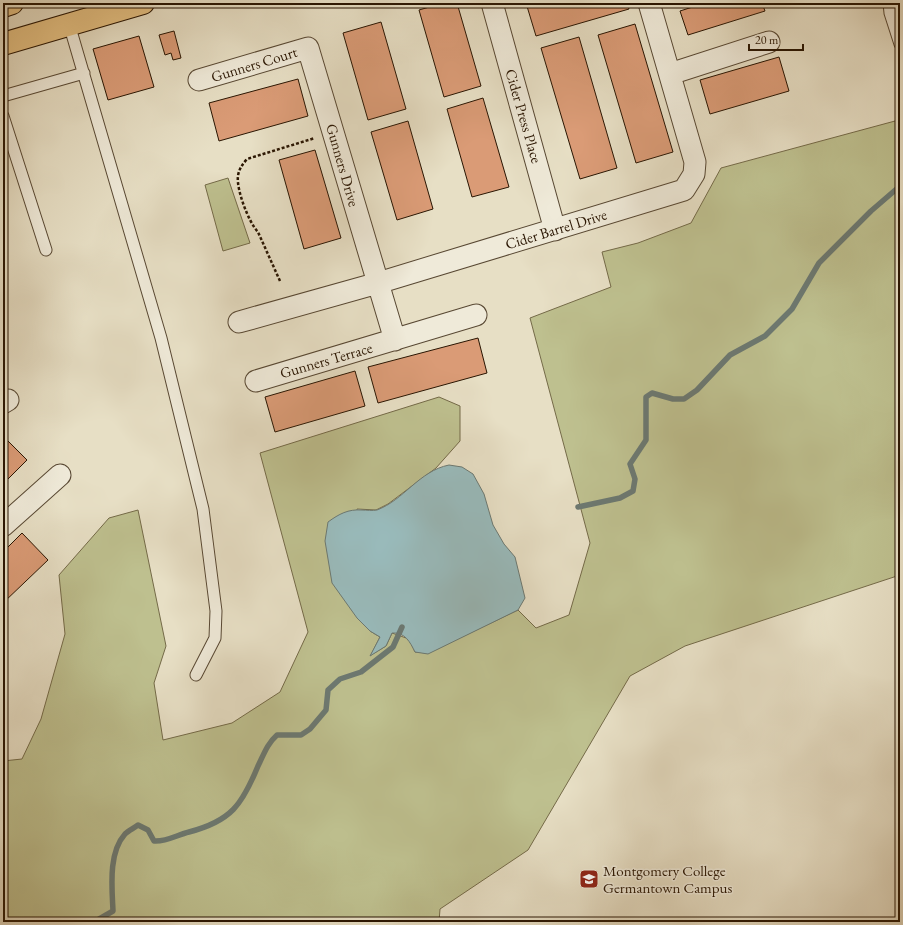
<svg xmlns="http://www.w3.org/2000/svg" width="903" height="925" viewBox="0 0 903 925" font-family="'EB Garamond',serif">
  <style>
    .green { fill: #bec08f; stroke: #746a48 }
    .water { fill: #99bbbc; stroke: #6c7972 }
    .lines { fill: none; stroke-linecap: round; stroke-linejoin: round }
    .stream { stroke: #6c7972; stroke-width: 5.5 }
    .building { fill: #da9b76; stroke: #291502 }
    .service-casing { stroke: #584833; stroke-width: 13 }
    .minor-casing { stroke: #584833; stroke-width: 23 }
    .primary-casing { stroke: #291502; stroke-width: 24 }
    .path { stroke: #291502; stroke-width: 2.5; stroke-dasharray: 3 2; stroke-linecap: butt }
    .service { stroke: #efead9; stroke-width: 11 }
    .minor { stroke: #efead9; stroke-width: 21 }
    .primary { stroke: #e4c082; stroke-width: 22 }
    .labels { text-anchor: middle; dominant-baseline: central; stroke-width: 3; stroke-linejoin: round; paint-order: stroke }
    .street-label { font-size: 15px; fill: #291502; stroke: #efead9 }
    .poi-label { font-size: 15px; fill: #291502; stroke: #efead9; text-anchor: start }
  </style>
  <rect width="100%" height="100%" fill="#e7dfc5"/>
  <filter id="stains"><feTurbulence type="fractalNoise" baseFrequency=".005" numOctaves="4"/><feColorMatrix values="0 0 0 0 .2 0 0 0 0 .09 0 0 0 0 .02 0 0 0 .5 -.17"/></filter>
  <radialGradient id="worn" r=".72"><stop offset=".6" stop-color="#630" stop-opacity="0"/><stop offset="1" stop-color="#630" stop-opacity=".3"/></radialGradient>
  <path class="green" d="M895,121L900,124V575L685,646L630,676L528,850L440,909L439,922H3V761L22,759L41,719L65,634L59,575L109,518L138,510L166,646L154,683L163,740L232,723L280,692L308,632L260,453L439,397L460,406V441L436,468L388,504L376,510L357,509L370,631L380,637L371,655L386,646L392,633L409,639L415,652L428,653L518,610L536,628L569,615L590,543L530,318L611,287L602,252L638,243L691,223L721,168Z
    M228,178L250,243L223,251L205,185Z"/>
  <path class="water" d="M449,465L462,467L473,474L484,494L493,525L504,544L515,557L525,598L518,610L428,654L415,652C410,642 405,632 392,633L386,646L370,656L380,637L370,631L357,618L332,583L325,541L328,522C339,514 348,509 362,510C366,510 373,511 377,510C404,500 419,471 449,465Z"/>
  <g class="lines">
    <path class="stream" d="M578,507L620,498L633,491L635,479L630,464L646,440V397L652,393L673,399H684L697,390L730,355L765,336L792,309L819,263L871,211L900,186
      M94,922L113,911C112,888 108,853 125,834C128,831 134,828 138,825L148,830L154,841C166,842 177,835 189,832C231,821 242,805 258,766C264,754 267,744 277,735H301L310,729L326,710L328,690L340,679L361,672L393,647L402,627"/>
  </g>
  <path class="building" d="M443,3H457L481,86L444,97L419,10Z
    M526,3H627L629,9L536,36Z
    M705,3H762L765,11L688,35L680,11Z
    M381,22L406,109L368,120L343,33Z
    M635,24L673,152L636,163L598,35Z
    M174,31L181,58L173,60L171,53L165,55L159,35Z
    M139,36L154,87L108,100L93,49Z
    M579,37L617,168L580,179L541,48Z
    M779,57L789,91L710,114L700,80Z
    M298,79L308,116L219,141L209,103Z
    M483,98L509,187L472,197L447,109Z
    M408,121L433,209L397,220L371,132Z
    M315,150L341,238L304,249L279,160Z
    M478,338L487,373L378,403L368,367Z
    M355,371L365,406L275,432L265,397Z
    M3,436L27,460L3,484Z
    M22,533L48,560L3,603V552Z"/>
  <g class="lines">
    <g class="service-casing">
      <path id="service" d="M889,3L890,13L900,44
        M69,24L161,338L203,509L216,611L215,638L196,675
        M3,96L84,73
        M3,116L46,250"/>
    </g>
    <g class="minor-casing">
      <path id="minor" d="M492,3L555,230
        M670,74L769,42
        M199,80L308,48L395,340
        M239,322L378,283L684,190L694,174L695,162L649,3
        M256,381L476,315
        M3,403L8,400
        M3,526L60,475"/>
    </g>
    <g class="primary-casing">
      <path id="primary" d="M3,6L12,3
        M3,44L143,3"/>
    </g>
    <path class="path" d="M280,281L258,232C249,223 236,189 238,176C239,169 242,165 247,159L315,138"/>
    <use href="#service" class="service"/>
    <use href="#minor" class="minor"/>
    <use href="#primary" class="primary"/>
  </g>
  <defs>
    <g id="university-square" transform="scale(1)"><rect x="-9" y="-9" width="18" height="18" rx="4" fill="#8f2418" stroke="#efead9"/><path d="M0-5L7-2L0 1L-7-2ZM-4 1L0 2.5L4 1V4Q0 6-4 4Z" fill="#fff"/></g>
  </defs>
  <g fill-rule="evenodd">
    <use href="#university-square" x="589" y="879"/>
  </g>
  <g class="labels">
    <g class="street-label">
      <text transform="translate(254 64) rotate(-17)">Gunners Court</text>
      <text transform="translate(524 116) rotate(74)">Cider Press Place</text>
      <text transform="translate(343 165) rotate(74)">Gunners Drive</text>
      <text transform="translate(556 229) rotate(-17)">Cider Barrel Drive</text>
      <text transform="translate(326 360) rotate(-16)">Gunners Terrace</text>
    </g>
    <g class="poi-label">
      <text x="603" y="870">Montgomery College<tspan x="603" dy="17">Germantown Campus</tspan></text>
    </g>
  </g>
  <rect width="903" height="925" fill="none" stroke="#e7dfc5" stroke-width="16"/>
  <rect x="4" y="4" width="895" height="917" fill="none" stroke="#291502" stroke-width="2"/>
  <rect x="8" y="8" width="887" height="909" fill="none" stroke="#291502"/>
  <path d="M749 44v6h54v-6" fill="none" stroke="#291502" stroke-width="2"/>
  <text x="755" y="44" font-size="12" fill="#291502" stroke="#efead9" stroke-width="3" paint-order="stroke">20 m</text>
  <rect width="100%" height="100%" filter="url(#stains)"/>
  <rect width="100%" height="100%" fill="url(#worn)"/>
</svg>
